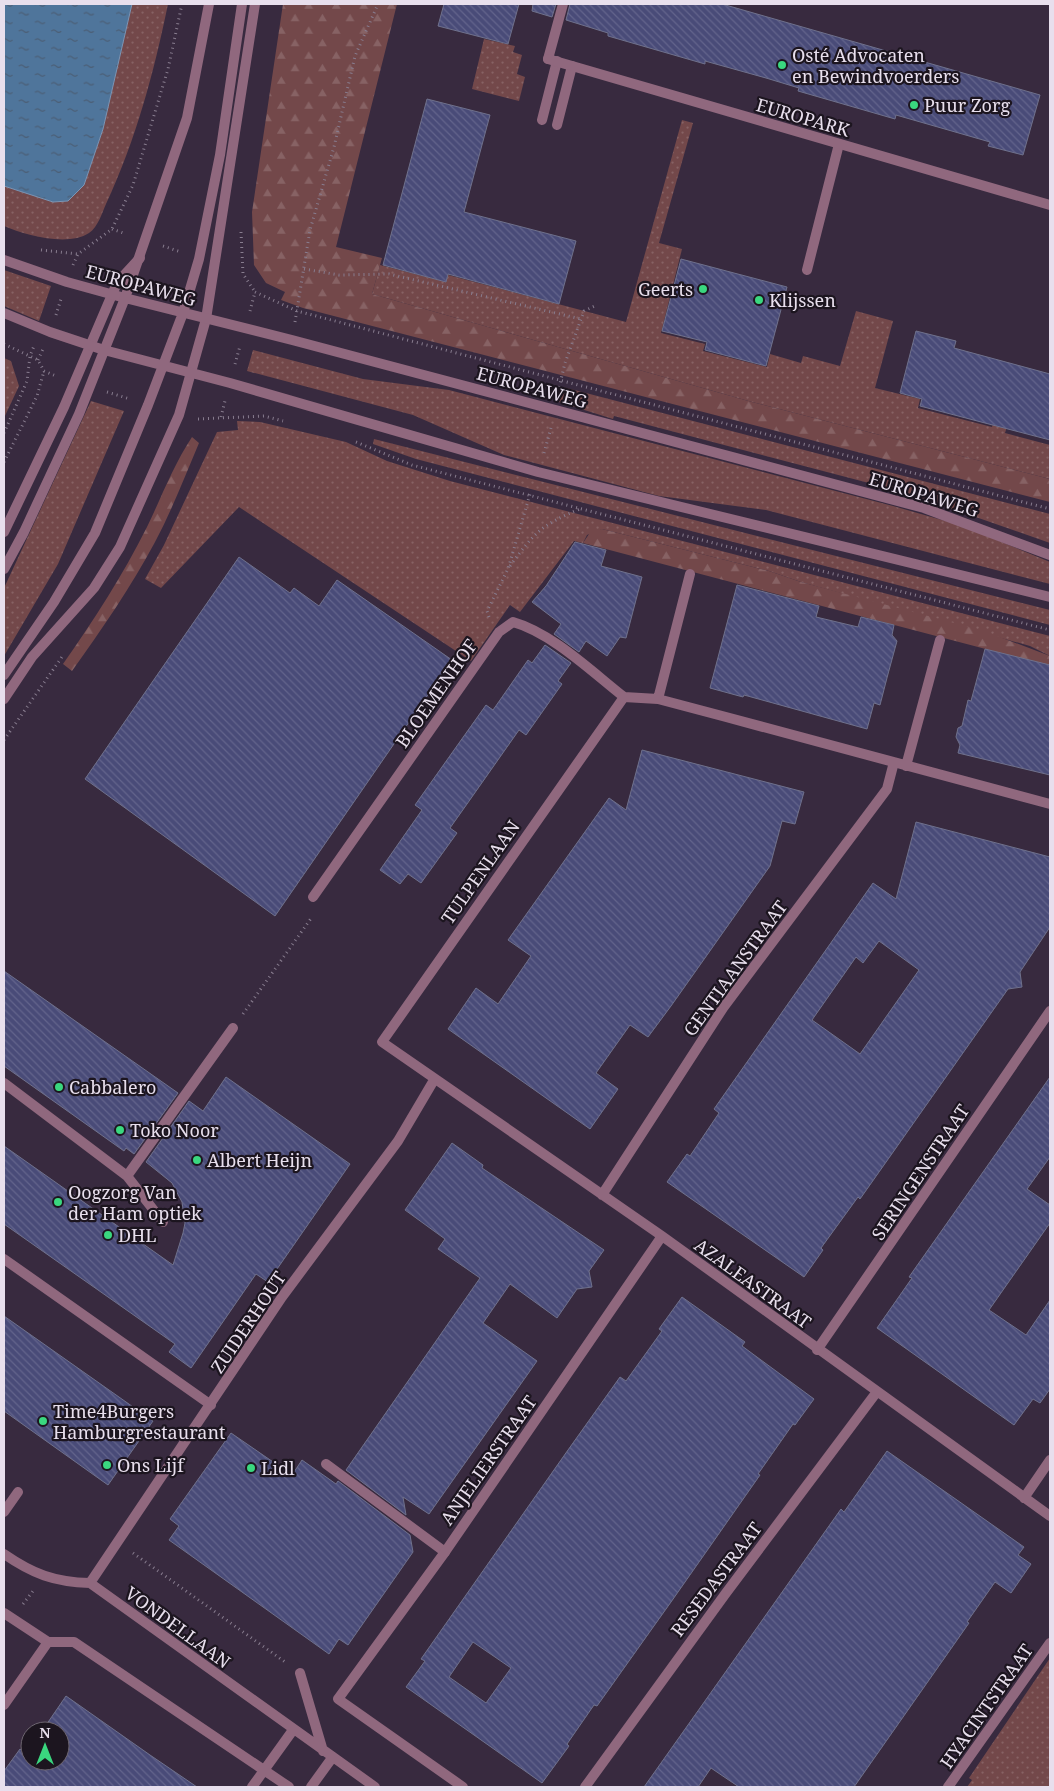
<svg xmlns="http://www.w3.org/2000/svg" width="1054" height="1791" viewBox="0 0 1054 1791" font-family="'Noto Serif',serif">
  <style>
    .grass { fill: url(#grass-dots) }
    .forest { fill: url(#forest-firs) }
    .water { fill: url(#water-ripples); stroke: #7d95b4 }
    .building { fill: url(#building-back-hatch); stroke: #6f718c; fill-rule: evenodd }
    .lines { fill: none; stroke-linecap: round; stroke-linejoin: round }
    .path { stroke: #887d8f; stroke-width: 3; stroke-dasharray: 1 4; stroke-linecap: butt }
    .service { stroke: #90687e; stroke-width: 10 }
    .pedestrian { stroke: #90687e; stroke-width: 10 }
    .minor { stroke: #90687e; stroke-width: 10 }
    .tertiary { stroke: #90687e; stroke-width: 10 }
    .poi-dot { fill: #3ad77f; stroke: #1c151f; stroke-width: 2 }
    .labels { text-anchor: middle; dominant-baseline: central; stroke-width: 4.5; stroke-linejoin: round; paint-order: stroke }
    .poi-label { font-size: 18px; fill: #e8dfed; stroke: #1c151f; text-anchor: start }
    .street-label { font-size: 18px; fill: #e8dfed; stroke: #1c151f }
  </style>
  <defs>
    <pattern id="grass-dots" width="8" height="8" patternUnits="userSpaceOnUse" patternTransform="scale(1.25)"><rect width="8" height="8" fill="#73484a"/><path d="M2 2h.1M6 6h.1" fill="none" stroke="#876264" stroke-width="1.8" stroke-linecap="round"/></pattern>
    <pattern id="forest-firs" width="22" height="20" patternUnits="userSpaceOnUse" patternTransform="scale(1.25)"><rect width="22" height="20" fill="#73484a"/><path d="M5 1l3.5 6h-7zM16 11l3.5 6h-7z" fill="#876264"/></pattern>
    <pattern id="water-ripples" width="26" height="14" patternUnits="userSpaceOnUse" patternTransform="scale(1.25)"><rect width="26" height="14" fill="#4f759b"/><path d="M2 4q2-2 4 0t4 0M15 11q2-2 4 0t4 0" fill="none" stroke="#4b5e75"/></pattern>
    <pattern id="building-back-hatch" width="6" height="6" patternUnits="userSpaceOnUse" patternTransform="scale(1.25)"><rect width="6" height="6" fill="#494b78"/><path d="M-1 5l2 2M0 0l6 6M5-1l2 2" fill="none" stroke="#63648c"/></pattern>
  </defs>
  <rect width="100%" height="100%" fill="#382a3f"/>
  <path class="grass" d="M132,4H168C154,72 136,140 106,204C102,213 98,227 89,233C68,247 25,235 4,226V186L53,202L68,201L84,185L103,129Z
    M484,39L515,46L513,52L522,55L517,74L525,77L519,101L472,89Z
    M682,120L693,123L659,243L682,249L661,333L705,344L703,351L767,367L770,354L801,363L803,356L840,366L856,311L893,321L875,388L920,399L918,408L992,427L994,420L1008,423L1005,433L1050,445V479L752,402L372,294L380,265L446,282L448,275L626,322Z
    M4,270L51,286L39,321L4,306Z
    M253,350L363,379L449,390L893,506L963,526L1050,562V584L766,510L659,496L504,455L413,415L247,371Z
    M4,358L11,361L19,386L4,418Z
    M563,387L1050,514V543L907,493L614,416L613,419L559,402Z
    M91,401L124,411L58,564L4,656V588Z
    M237,421L260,422L346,442L387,461L450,481L1050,636V656L1030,646L801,582L769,571L602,529L587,535L583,543L574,541L520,612L510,605L471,661L239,507L161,588L145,579L164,545L217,432L238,430Z
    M374,439L1050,610V625L416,459L373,444Z
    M1050,1658V1787H967L972,1780L969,1778Z"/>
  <path class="forest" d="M283,4H397L336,247L382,258L372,294L752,402L1050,479V502L303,308L281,300L285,292L266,283L254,265L252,212Z
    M192,437L199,443C185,476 172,510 155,542C131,587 102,629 72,671L63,664C94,620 123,575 147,527C162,496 173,466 192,437Z
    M602,529L769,571L801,582L984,631L1050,656V666L583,543L591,531Z"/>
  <path class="water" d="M4,4H132L103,129L84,185L68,201L53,202L4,186Z"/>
  <path class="building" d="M444,4H519L508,44L438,26Z
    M533,4H556L552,17L532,11Z
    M570,4H722L1040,95L1023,155L988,146L990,142L896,115L895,119L798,91L799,88L766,78L705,61V64L608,36V33L566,20Z
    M427,99L490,115L464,212L576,241L559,304L448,274L446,282L383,265Z
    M681,259L787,287L766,366L705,350L707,342L662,331Z
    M916,331L956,341L954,348L1050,374V440L920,406L922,399L900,393Z
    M575,542L606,550L601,566L642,577L626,638L620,637L607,656L586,641L579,652L554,634L561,624L532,602L546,586Z
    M239,557L290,593L294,588L319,606L337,580L452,660L275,916L85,779Z
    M737,585L819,606L816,617L858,627L861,617L894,625L892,635L897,641L888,674L880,705L874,703L867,729L744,695L743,697L710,688Z
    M545,645L571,663L558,681L562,684L526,735L519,730L467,804L450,828L457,833L421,883L408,874L400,884L380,870L422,810L415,805L486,705L493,710L528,660L532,663Z
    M985,649L1050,665V775L958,753L960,745L956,737L958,728L962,726L968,700L971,701Z
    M642,750L804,792L795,824L782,821L770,866L671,1006L648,1037L630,1025L596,1073L618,1089L590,1129L448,1029L476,988L498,1004L531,956L508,940L609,798L626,810Z
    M916,822L1050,857V927L1020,972L1022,987L1008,989L860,1199L858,1197L821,1248L823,1250L804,1277L667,1182L687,1154L690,1156L719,1113L714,1109L873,883L896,899ZM879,941L919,970L860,1054L812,1020L856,957L863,963Z
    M4,971L178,1093L134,1154L126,1148L124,1151L4,1066Z
    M226,1077L350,1164L268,1282L256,1274L191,1368L169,1352L175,1344L4,1224V1146L173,1265L183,1233L185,1223L182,1202L172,1183L146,1162L189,1101L203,1111Z
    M1050,1077V1157L1027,1189L1050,1205V1223L989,1310L1026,1335L1050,1300V1389L1040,1403L1033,1399L1014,1425L877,1328L912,1278L909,1277Z
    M452,1143L483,1165L482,1168L604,1250L589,1271L592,1287L577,1289L557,1318L510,1284L483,1323L537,1361L429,1514L403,1497L406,1515L346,1470L480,1278L438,1249L445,1239L405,1210Z
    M682,1297L745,1342L742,1346L814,1399L795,1425L793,1424L758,1474L760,1475L671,1602L597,1706L594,1705L567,1744L569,1746L542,1783L406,1687L425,1661L421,1659L568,1450L620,1377L626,1381L662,1331L659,1329ZM473,1642L511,1668L486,1703L449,1677Z
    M4,1316L153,1421L108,1485L4,1411Z
    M231,1433L292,1475L302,1460L336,1484L338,1481L410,1535L413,1552L348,1645L339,1639L329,1654L169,1540L179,1526L170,1519Z
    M887,1451L1024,1547L1018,1555L1031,1564L1011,1593L995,1582L967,1622L969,1623L854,1787H739L711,1768L698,1787H644L841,1509L844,1512Z
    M66,1696L150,1755L197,1787H4V1771L20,1749L26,1754L30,1748V1761H60V1731H42Z"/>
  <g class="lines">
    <path class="path" d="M112,229L126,234
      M241,232L243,274L255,292
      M163,246L181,252
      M41,250L78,254
      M73,265L78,254L112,229L133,185L168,69L182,4
      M304,269L339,275L389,274L581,319
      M255,292L297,311L1050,509
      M250,311L255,292
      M56,315L61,299
      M295,322L310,230L334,147L355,56L378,4
      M4,344L38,360L44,371L56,376
      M38,360L43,349
      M235,364L240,346
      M107,392L130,399
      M558,392L565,363L584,311L597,305
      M221,417L225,401
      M198,419L264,416L283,421
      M4,433L27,381L30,356L34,346
      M356,442L412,465L1050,630
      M544,453L551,428
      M4,462L37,396L44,371
      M510,566C535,532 541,525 580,509
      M489,617L487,611L508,569L530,494
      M4,740L64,654
      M243,1014L312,917
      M133,1553L285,1662
      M23,1604L33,1591"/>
    <path class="service" d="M548,59L563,4
      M542,120L557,61
      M557,125L572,66
      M807,270L839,144
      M4,532L64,407L117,283L140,258
      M4,699L32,657L94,588L120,547L179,415L206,319L255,4
      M4,1259L211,1405
      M326,1464L445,1552
      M4,1512L18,1492"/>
    <path class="pedestrian" d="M4,1083L127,1176L163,1222
      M127,1176L233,1028"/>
    <path class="minor" d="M548,59L1050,205
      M4,260L67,282L125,298
      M4,313L50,332L104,350
      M658,699L690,574
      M906,766L940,640
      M1050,804L726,717L658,699L624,697L382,1042L662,1236L1050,1516
      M313,897L499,632L513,622C552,633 592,672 624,697
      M602,1195L723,1008L887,789L894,762
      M817,1350L1050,1011
      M1024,1498L1050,1460
      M4,1554C33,1574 54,1582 90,1583L375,1787
      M90,1583L282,1297L398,1141L434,1080
      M4,1613L48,1642H74L289,1787
      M300,1673L323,1751
      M4,1705L48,1642
      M252,1787L293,1730
      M311,1787L332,1758
      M463,1787L338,1699L445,1552L662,1236
      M585,1787L726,1593L876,1393
      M948,1787L1050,1643"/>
    <path class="tertiary" d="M125,298L292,340L924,508L1050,555
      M104,350L230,383L538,472L1050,597
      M4,569L24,532L79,414L125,298L187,118L209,4
      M4,675L54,602L95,533L148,405L183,313L199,259L220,155L242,4"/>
  </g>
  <g class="poi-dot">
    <circle cx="782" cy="65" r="5"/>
    <circle cx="914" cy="105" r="5"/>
    <circle cx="703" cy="289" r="5"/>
    <circle cx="759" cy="300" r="5"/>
    <circle cx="59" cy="1087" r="5"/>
    <circle cx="120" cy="1130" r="5"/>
    <circle cx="197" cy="1160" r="5"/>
    <circle cx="58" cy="1202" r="5"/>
    <circle cx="108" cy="1235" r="5"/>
    <circle cx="43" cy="1421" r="5"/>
    <circle cx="107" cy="1465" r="5"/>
    <circle cx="251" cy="1468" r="5"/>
  </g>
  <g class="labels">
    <g class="poi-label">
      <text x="792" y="55">Osté Advocaten<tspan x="792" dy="21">en Bewindvoerders</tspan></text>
      <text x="924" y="105">Puur Zorg</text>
      <text x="693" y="289" text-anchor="end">Geerts</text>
      <text x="769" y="300">Klijssen</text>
      <text x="69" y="1087">Cabbalero</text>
      <text x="130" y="1130">Toko Noor</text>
      <text x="207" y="1160">Albert Heijn</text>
      <text x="68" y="1192">Oogzorg Van<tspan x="68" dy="21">der Ham optiek</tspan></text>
      <text x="118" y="1235">DHL</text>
      <text x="53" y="1411">Time4Burgers<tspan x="53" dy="21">Hamburgrestaurant</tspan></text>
      <text x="117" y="1465">Ons Lijf</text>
      <text x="261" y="1468">Lidl</text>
    </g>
    <g class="street-label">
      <text transform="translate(803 117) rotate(16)">EUROPARK</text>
      <text transform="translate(141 285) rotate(15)">EUROPAWEG</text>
      <text transform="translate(532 387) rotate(15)">EUROPAWEG</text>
      <text transform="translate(924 494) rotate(17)">EUROPAWEG</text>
      <text transform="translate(436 693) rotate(-55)">BLOEMENHOF</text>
      <text transform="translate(480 872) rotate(-55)">TULPENLAAN</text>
      <text transform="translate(735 968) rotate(-54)">GENTIAANSTRAAT</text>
      <text transform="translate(920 1172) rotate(-56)">SERINGENSTRAAT</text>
      <text transform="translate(753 1283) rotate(36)">AZALEASTRAAT</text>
      <text transform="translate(248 1322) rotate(-56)">ZUIDERHOUT</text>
      <text transform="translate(488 1460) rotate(-55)">ANJELIERSTRAAT</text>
      <text transform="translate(716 1579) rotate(-53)">RESEDASTRAAT</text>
      <text transform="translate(178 1627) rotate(36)">VONDELLAAN</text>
      <text transform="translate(986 1706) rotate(-55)">HYACINTSTRAAT</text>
    </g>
  </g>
  <rect width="1054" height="1791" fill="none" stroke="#e8dfed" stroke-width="10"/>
  <g transform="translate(45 1746)"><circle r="24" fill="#1c151f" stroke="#6e6671"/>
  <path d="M0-4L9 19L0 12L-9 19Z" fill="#3ad77f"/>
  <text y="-8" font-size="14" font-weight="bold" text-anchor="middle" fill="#e8dfed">N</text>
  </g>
</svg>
